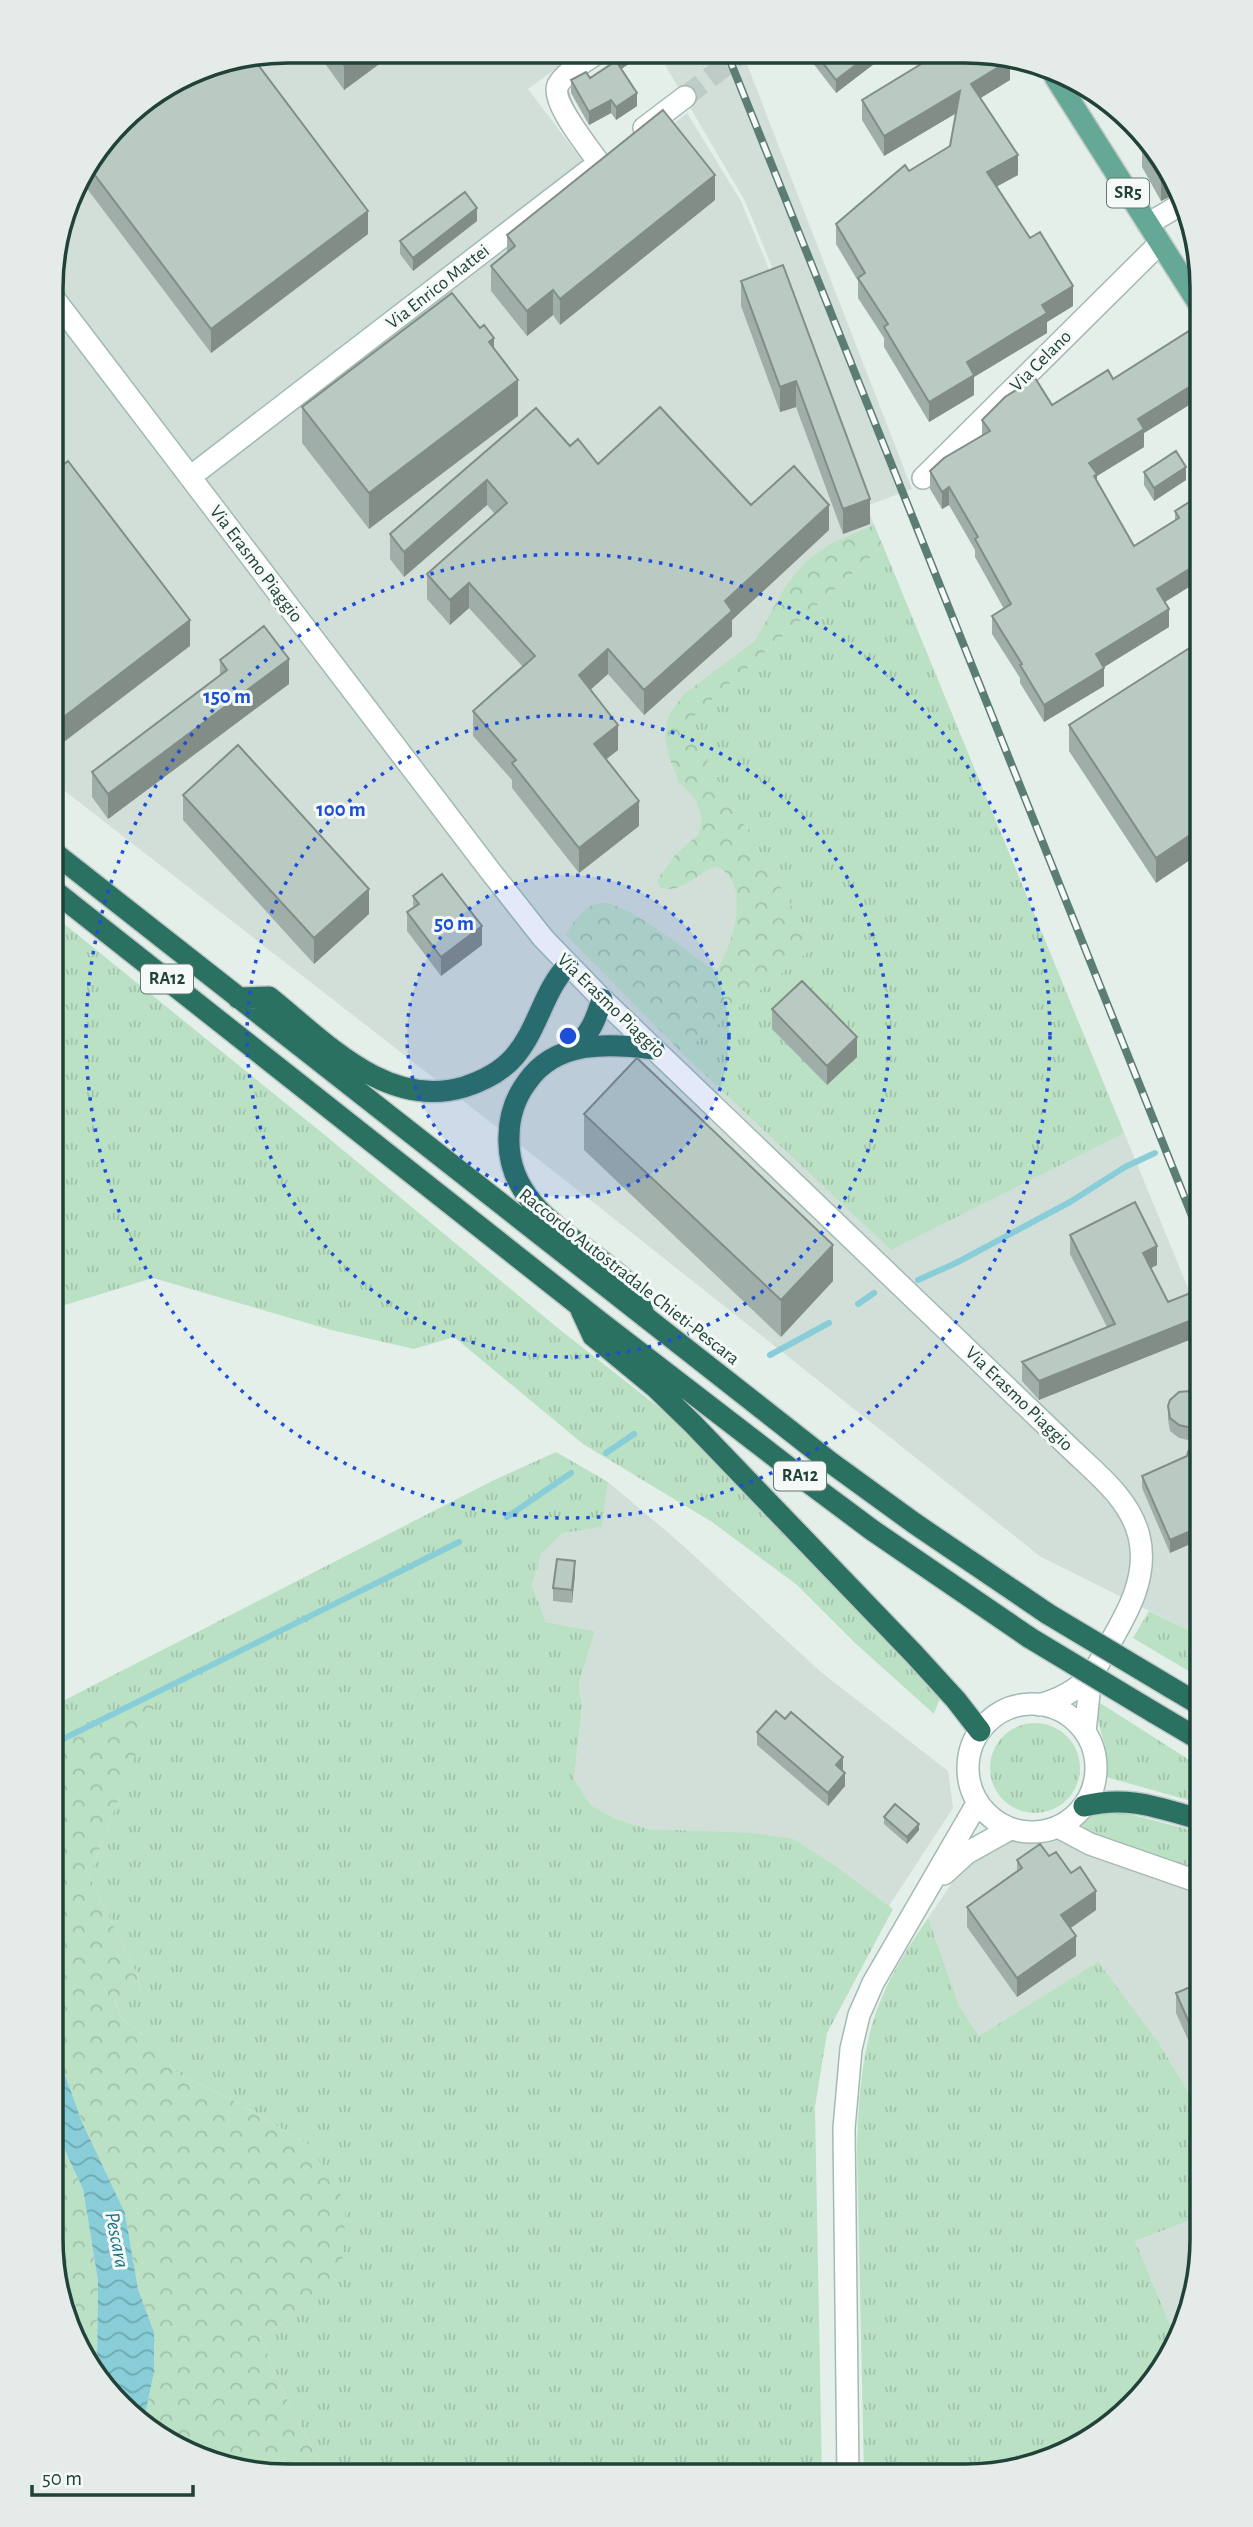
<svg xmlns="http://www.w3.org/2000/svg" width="1253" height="2527" viewBox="0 0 1253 2527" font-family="'Alegreya Sans',sans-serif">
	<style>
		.built { fill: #d2dfd9 }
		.grass { fill: url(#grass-tufts); fill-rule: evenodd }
		.forest { fill: url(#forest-crowns) }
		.water { fill: url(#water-waves) }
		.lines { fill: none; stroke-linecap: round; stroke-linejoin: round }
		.stream { stroke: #88cdd8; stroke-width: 6 }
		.secondary-tunnel { stroke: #bdccc7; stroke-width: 21; stroke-dasharray: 21 10; stroke-linecap: butt }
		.street-casing { stroke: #a6b8b1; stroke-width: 24 }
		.secondary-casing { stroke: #a1bbb2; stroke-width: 24 }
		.primary-casing { stroke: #c1cac8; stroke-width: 24 }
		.highway-casing { stroke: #c1cac8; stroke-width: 24 }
		.street { stroke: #fff; stroke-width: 21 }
		.secondary { stroke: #fff; stroke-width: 21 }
		.primary { stroke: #65a895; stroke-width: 21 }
		.highway { stroke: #2a7161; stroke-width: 21 }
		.rail-casing { stroke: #5c7d74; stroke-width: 8 }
		.rail { stroke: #f5faf8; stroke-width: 5; stroke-dasharray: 16; stroke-linecap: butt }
		.highway-bridge-casing { stroke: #c1cac8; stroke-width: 24; stroke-linecap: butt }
		.highway-bridge { stroke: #2a7161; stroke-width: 21 }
		.wall { fill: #9faea8 }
		.shaded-wall { fill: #828d88 }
		.building { fill: #b9cac3; stroke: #828d88; stroke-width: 2 }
		.ring { fill: none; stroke: #1d4ed8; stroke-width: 3.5; stroke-dasharray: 3.5 7 }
		.labels { text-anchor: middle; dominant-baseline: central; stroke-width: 6; stroke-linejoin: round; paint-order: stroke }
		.shield { fill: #f5faf8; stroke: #617972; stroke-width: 2 }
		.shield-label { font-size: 18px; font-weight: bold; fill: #214239 }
		.street-label { font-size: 19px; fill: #214239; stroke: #f5faf8 }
		.water-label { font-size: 21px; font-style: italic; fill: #167384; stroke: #f5faf8 }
		.rim { fill: none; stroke: #214239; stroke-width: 3.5 }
		.centre { fill: #1d4ed8; stroke: #f5faf8; stroke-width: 3.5 }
		.ring-label { font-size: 21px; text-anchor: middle; font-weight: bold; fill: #1d4ed8; stroke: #f5faf8; stroke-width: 6; stroke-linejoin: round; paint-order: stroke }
	</style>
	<defs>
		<pattern id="grass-tufts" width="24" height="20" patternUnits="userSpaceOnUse" patternTransform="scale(1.75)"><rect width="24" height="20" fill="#bbe1c5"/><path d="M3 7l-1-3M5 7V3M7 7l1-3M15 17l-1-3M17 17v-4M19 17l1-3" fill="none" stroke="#a0c2aa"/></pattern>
		<pattern id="forest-crowns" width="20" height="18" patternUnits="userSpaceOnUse" patternTransform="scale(1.75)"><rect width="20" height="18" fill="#bbe1c5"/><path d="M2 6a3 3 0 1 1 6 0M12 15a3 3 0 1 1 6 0" fill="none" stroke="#a0c2aa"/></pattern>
		<pattern id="water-waves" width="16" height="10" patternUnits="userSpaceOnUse" patternTransform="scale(1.75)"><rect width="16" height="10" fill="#88cdd8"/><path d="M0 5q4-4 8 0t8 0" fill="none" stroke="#6fa8b0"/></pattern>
	</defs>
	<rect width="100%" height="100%" fill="#e4efea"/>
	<!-- built -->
	<path class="built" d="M288,51L577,53L528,89L599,183L687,113L741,201L1202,1322V1637L1041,1557L579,1191L52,781L53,258L75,183L131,110L198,69Z
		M658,53L743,54L912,489L869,505L745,201Z
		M608,1482L678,1541L821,1672L948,1771L953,1808L889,1906L840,1869L794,1839L648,1829L616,1819L591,1805L574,1779L582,1708L579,1684L595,1631L546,1622L532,1585L542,1553L563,1533L602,1527Z
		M1050,1835L1202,1892V2114L1158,2042L979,2036L959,2005L928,1918L958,1874L979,1857L1009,1837Z
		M1202,2216V2255L1184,2329L1177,2341L1135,2241Z"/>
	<!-- grass -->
	<path class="grass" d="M883,546L1124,1133L891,1250L682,1053L815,946L685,724ZM772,1029L857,1056L827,1085Z
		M52,914L326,1136L559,1329L666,1413L836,1583L940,1698L934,1714L854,1642L797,1585L712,1522L583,1444L454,1337L414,1349L331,1330L153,1278L52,1309Z
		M556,1452L608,1482L602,1527L563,1533L542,1553L532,1585L546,1622L595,1631L579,1684L582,1708L574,1779L591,1805L616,1819L648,1829L753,1833L794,1839L840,1869L893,1909L827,2033L815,2107L822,2476L326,2474L291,2408L260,2337L292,2318L309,2145L231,2099L180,2075L145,2036L121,2018L115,1999L143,1995L133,1965L89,1876L157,1697L51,1748V1707L492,1481Z
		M1149,1611L1202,1637V1679L1133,1638Z
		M1097,1701L1202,1768V1804L1106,1777L1105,1747L1097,1716Z
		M990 1768a45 45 0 1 1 90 0a45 45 0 1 1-90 0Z
		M1110,1809L1202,1833V1879L1086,1832L1082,1825L1086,1815Z
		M928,1918L959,2005L979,2036L1098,1962L1158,2042L1202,2114V2216L1135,2241L1177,2341L1153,2384L1097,2436L1041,2464L965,2476H864L857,2150C858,2101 862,2042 882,1997C894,1969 911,1943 928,1918Z"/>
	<!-- forest -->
	<path class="forest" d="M874,525L883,546L685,724L815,946L682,1053L566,935C574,921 583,906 600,903C627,900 691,956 716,971C733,945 753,882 716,866C698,873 679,896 660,887L657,880L675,855L699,834L702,819L696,800L679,782L669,757L665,738L668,716L684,694L755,641L785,587L805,562L830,544Z
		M158,1696L89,1876L133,1965L143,1995L115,2000L121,2018L145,2036L180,2075L231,2099L309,2145L346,2203L342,2268L292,2318L260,2337L291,2408L326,2474H257L197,2458L143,2425L154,2372V2332L138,2289L125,2213L82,2122L61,2064L51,2050V1748Z
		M51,2121L83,2189L98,2281L97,2365L63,2315L51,2239Z"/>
	<!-- water -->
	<path class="water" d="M51,2050L61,2064L82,2122L125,2213L138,2289L154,2332V2372L143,2425L132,2418L97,2365L98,2281L83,2189L51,2121Z"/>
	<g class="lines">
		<!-- stream -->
		<path class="stream" d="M918,1280L956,1263L1070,1202L1125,1167L1155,1153
			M858,1304L874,1293
			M770,1355L829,1323
			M606,1453L634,1434
			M507,1517L571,1473
			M51,1745L459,1542"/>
		<!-- secondary-tunnel -->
		<path class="secondary-tunnel" d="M685,97L740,54"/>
		<!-- street casing -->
		<g class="street-casing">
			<path id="street" d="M597,53C585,62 565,72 558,85C550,101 589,148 599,163
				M1148,224L1183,203
				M923,478L1160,243
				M1058,1827L1090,1844L1202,1883"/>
		</g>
		<!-- secondary casing -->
		<g class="secondary-casing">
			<path id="secondary" d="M644,128L685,97
				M53,297L491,872L543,938L602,999L1070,1448C1096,1473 1130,1499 1139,1536C1149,1577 1127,1614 1107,1648C1102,1657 1097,1668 1090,1676C1077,1690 1058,1700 1039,1705
				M190,477L588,171
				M968 1768a64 64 0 1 1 128 0a64 64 0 1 1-128 0Z
				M1085,1732L1091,1675
				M944,1874L967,1853L1010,1829
				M848,2476L844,2128L851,2049L859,2015L873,1983L978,1802"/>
		</g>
		<!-- primary casing -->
		<g class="primary-casing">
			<path id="primary" d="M1055,77L1202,309"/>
		</g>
		<!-- highway casing -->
		<g class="highway-casing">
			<path id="highway" d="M52,851L830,1462L914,1523L1048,1614
				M52,889L600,1322L809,1483L872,1530L1030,1638
				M238,998L269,997C324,1041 386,1110 464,1087C483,1081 501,1072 514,1057C538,1030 543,991 568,965
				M573,1049C590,1034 596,1020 602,999
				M581,1310L593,1336L656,1388L693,1424L914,1654L956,1700L980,1731
				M645,1317C641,1307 637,1291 629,1284C584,1240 506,1211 509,1137C509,1117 515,1098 527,1082C556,1040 609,1043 654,1049
				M1170,1687L1202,1706
				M1153,1712L1202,1741
				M1084,1806C1128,1795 1159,1808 1202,1820"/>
		</g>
		<!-- street -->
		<use href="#street" class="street"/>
		<!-- secondary -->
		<use href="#secondary" class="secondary"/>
		<!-- primary -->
		<use href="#primary" class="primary"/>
		<!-- highway -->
		<use href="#highway" class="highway"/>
		<!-- rail casing -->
		<g class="rail-casing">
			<path id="rail" d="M727,53L1202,1241"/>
		</g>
		<!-- rail -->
		<use href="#rail" class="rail"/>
		<!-- highway-bridge casing -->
		<g class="highway-bridge-casing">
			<path id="highway-bridge" d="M1048,1614L1170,1687
				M1030,1638L1153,1712"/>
		</g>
		<!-- highway-bridge -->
		<use href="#highway-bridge" class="highway-bridge"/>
	</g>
	<!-- wall -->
	<path class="wall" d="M316,51H397L344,90Z
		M609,53H640V56L621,69L637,106L616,120L611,113L589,125L571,93V80L590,78L614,63L609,56Z
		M806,54H887L836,93Z
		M1010,80L980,98L1018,175L996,186L1073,306L1047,322V333L974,377V395L929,422L884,347V338L858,298V281L836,244V224L909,171L950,146L956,113L884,156L862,120V100Z
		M131,110L368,234L211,353L79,178Z
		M1142,145L1177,193L1161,201L1142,167Z
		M715,200L560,325L553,315L527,336L491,291V266L507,253V235Z
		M1182,200L1190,212L1195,243L1182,219Z
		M477,221L413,271L400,254V241Z
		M783,265L870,524L843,534L796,407L780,412L741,306V281Z
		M480,328L494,348L518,416L369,529L302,443V407Z
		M1202,353V397L1144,433V447L1097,476V481L1134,546L1175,520V511L1202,494L1165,602L1169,627L1104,667V686L1044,722L1020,683V678L992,634V616L1004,609L975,557V550L949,505L942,509L930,489V471L982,435V420L1052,405L1113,379Z
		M536,408L570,446L598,464L751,505L829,530L732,620V636L644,715L608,674L590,690L618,750L606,759L639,826L579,873L512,788V780L473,736V711L523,667L469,608L450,625L427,599V574L495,514L487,505L404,577L390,559V534Z
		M1144,472L1186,480L1154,501L1144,485Z
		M1202,640L1156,883L1069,751V725Z
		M220,660L289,684L108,819L92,797V772L220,676Z
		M183,795L369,914L314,964L183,820Z
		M413,896L482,945L441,976L407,931V912L413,908Z
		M772,1009L857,1057L827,1085L772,1029Z
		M1202,1064V1102L1197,1092V1067Z
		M584,1114L833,1281L781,1337L584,1150Z
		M1070,1235L1157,1265L1151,1268L1168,1302L1039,1400L1022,1381V1362L1107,1327L1070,1254Z
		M1202,1401L1201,1437L1170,1553L1142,1488V1476L1187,1456L1192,1441L1179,1438L1170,1431L1168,1419V1406Z
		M575,1574L572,1603L553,1601V1588Z
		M757,1732L843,1770L845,1786L828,1806L757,1745Z
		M884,1817L919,1830L907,1844L884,1824Z
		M1049,1856L1096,1910L1070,1928L1076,1956L1017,1997L967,1927V1907L1017,1872V1860Z
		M1202,1982V2071L1176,2013V1993Z"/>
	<!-- shaded-wall -->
	<path class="shaded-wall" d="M362,51H397L344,90V65Z
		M635,53H640V56L620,70V64Z
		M870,54H887L836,93V80Z
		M1010,60V80L971,104V84Z
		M960,91V111L884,156V136Z
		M637,93V106L616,120V107Z
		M611,100V113L589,125V112Z
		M1018,155V175L987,192V172Z
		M715,175V200L560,325V299Z
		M1166,176L1177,193L1161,201V179Z
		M477,208V221L413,271V258Z
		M368,211V234L211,353V329Z
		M1073,286V306L1047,322V333L974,377V395L929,422V402L967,362L1042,305Z
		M553,290V315L527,336V311Z
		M494,338V375L489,342Z
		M1202,379V397L1144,433V447L1097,476V492L1089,463L1138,419Z
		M518,380V416L369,529V493Z
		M796,381V407L780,412V387Z
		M58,384V410L53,414V389Z
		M1186,467V480L1154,501V488Z
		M487,480V505L404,577V552Z
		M949,487V505L942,509V492Z
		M870,499V524L843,534V509Z
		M829,505V530L732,620V636L644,715V690L725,601Z
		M1202,561V579L1157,607V589Z
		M469,583V608L450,625V600Z
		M1169,609V627L1096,672V654Z
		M190,620V646L52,751V726Z
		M608,649V674L579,700V675Z
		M289,659V684L108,819V794Z
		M1104,668V686L1044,722V705Z
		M618,725V750L594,769V744Z
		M639,801V826L579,873V848Z
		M1202,827V852L1156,883V858Z
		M369,889V914L314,964V938Z
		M482,926V945L441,976V957Z
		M857,1037V1057L827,1085V1066Z
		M833,1245V1281L781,1337V1300Z
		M1157,1246V1265L1143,1272V1253Z
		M1202,1316V1335L1039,1400V1381Z
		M1202,1526V1539L1170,1553V1540Z
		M575,1561V1574L572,1603V1590Z
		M843,1757V1770L836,1778V1765Z
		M845,1773V1786L828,1806V1793Z
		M919,1824V1830L907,1844V1837Z
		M1096,1891V1910L1061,1935V1915Z
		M1076,1936V1956L1017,1997V1978Z"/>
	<!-- building -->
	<path class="building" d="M334,51H362L344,65Z
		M612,53H635L620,64Z
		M816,54H870L836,80Z
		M936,55H1007L1010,60L971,84L1018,155L987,172L1030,238L1040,232L1073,286L1042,305L1047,313L967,362L974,375L929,402L884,327L888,324L858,278L865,273L836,224L905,165L909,171L950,146L960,91L884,136L862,100Z
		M253,58L368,211L211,329L88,166L131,110L198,69Z
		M616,61L637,93L616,107L611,100L589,112L571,80L586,72L590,78Z
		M663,110L715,175L560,299L553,290L527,311L491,266L515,246L507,235Z
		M1144,144L1166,176L1161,179L1142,145Z
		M465,192L477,208L413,258L400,241Z
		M783,265L870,499L843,509L796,381L780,387L741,281Z
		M452,293L480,328L484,325L494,338L489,342L518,380L369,493L302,407Z
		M1189,331L1202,353V379L1138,419L1144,429L1089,463L1097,474L1094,476L1134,546L1179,518L1175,511L1202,494V561L1157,589L1169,609L1096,654L1104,668L1044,705L1020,665L1022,664L992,616L1011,604L975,539L978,537L949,487L942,492L930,471L944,458L990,431L982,420L1005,397L1035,378L1052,405L1108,370L1113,379Z
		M53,377L58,384L53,389Z
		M660,407L751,505L794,466L829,505L725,601L732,611L644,690L608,649L579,675L618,725L594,744L639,801L579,848L512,763L516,760L473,711L535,656L469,583L450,600L427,574L507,503L487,480L404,552L390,534L536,408L570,446L578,439L598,464Z
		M1176,451L1186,467L1154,488L1144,472Z
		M68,461L190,620L52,726L53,473Z
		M264,626L289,659L108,794L92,772L227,670L220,660Z
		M1202,640V827L1156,858L1069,725Z
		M238,745L369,889L314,938L183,795Z
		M442,874L482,926L441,957L407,912L419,904L413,896Z
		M802,981L857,1037L827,1066L772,1009Z
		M637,1058L833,1245L781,1300L584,1114Z
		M1202,1064V1077L1197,1067Z
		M1135,1202L1157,1246L1143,1253L1168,1302L1198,1290L1202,1300V1316L1039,1381L1022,1362L1115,1324L1070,1235Z
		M1190,1391L1200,1397L1202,1401L1201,1430L1179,1425L1170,1418L1168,1406L1170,1400L1179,1392Z
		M1202,1436V1526L1170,1540L1142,1476L1187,1456L1192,1440Z
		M557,1559L575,1561L572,1590L553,1588Z
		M776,1711L785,1719L791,1712L843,1757L836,1765L845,1773L828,1793L757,1732Z
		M895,1804L919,1824L907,1837L884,1817Z
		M1040,1844L1049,1856L1056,1852L1071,1873L1080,1867L1096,1891L1061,1915L1076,1936L1017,1978L967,1907L1022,1868L1017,1860Z
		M1202,1982V2052L1176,1993Z"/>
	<!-- distance rings -->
	<circle cx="568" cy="1036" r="161" fill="#1d4ed8" fill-opacity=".12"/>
	<g class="ring">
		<circle cx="568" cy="1036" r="161"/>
		<circle cx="568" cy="1036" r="321"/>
		<circle cx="568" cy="1036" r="482"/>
	</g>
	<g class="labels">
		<!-- shield labels -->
		<g class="shield">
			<rect x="1107" y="178.5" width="42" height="29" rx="5"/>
			<rect x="141" y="964.5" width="52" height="29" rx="5"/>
			<rect x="774" y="1461.5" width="52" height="29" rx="5"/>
		</g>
		<g class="shield-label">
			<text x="1128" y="193">SR5</text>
			<text x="167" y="979">RA12</text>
			<text x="800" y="1476">RA12</text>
		</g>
		<!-- street labels -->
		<g class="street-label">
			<text transform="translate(438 287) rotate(-38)">Via Enrico Mattei</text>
			<text transform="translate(1041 361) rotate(-45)">Via Celano</text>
			<text transform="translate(256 564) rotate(53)">Via Erasmo Piaggio</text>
			<text transform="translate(611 1006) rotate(44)">Via Erasmo Piaggio</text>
			<text transform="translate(629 1277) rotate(38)">Raccordo Autostradale Chieti-Pescara</text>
			<text transform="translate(1019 1399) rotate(44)">Via Erasmo Piaggio</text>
		</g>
		<!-- water labels -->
		<g class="water-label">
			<text transform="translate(117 2240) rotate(79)">Pescara</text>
		</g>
	</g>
	<!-- crop -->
	<path d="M0 0H1253V2527H0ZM288 63H965A225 225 0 0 1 1190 288V2239A225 225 0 0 1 965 2464H288A225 225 0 0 1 63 2239V288A225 225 0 0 1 288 63Z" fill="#e4ebe9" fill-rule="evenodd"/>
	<path class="rim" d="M288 63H965A225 225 0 0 1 1190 288V2239A225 225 0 0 1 965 2464H288A225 225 0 0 1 63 2239V288A225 225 0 0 1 288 63Z"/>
	<circle cx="568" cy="1036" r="10" class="centre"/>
	<g class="ring-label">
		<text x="227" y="703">150 m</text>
		<text x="341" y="816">100 m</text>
		<text x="454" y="930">50 m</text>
	</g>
	<!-- scale -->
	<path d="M32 2485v10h161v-10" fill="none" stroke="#214239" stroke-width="3.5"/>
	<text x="42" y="2485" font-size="21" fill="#214239" stroke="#f5faf8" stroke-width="5" paint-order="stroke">50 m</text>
</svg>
